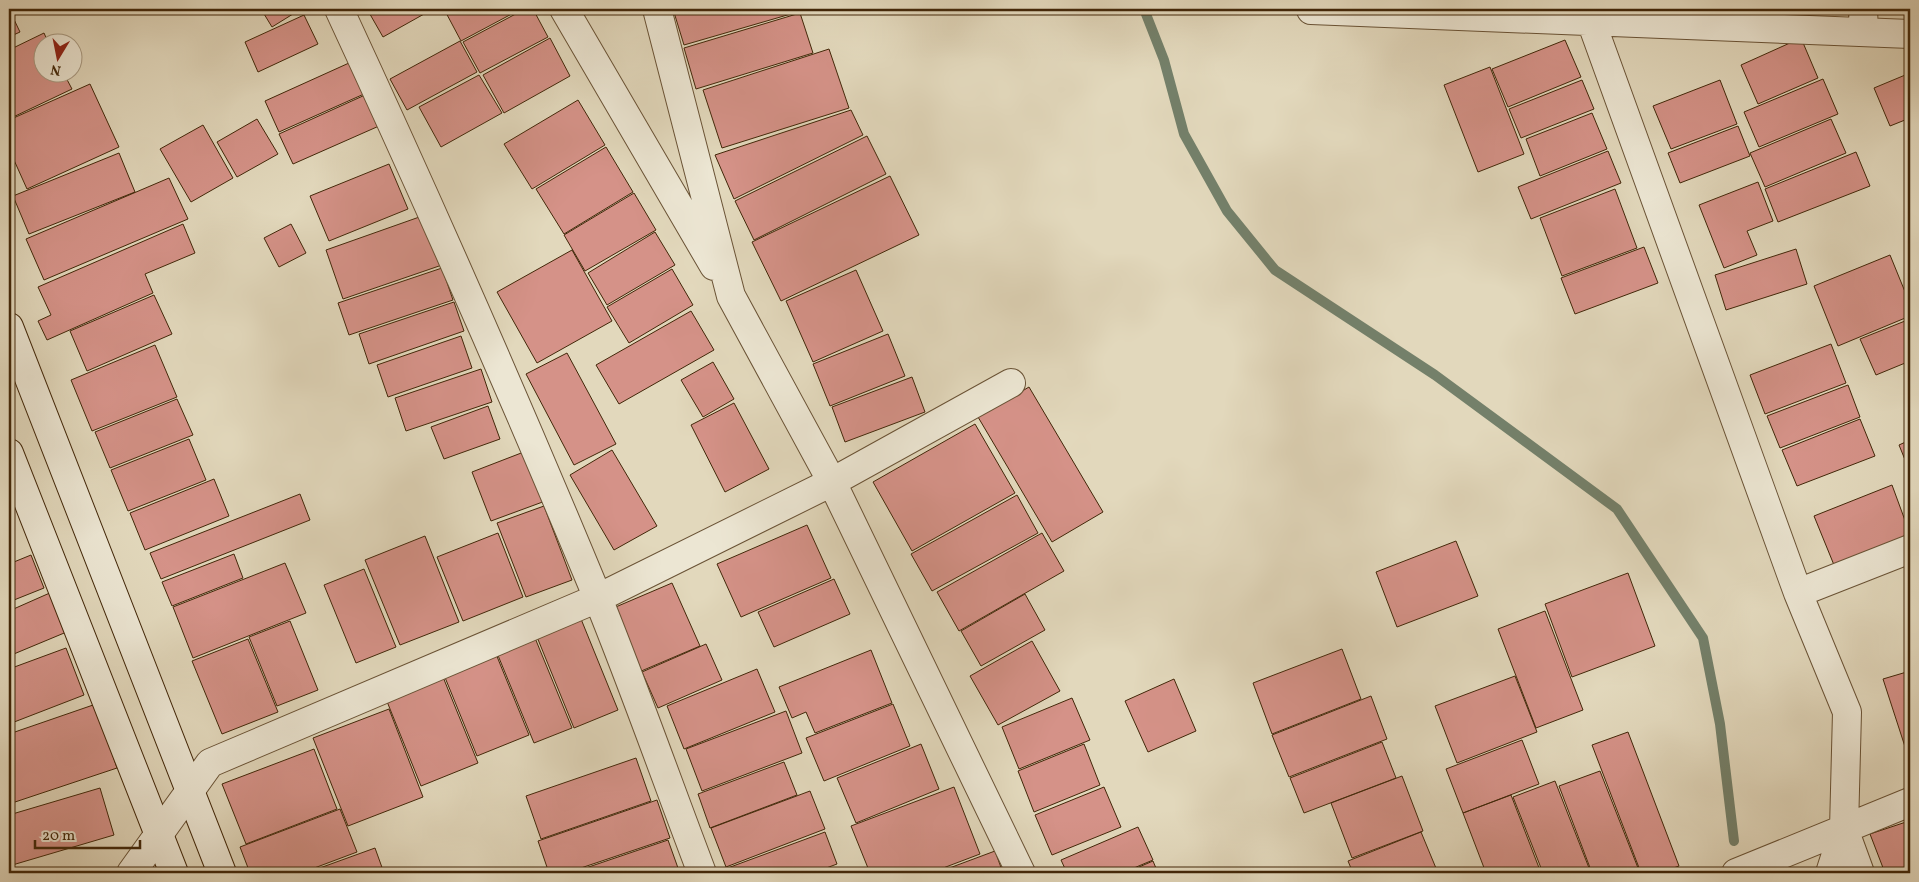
<svg xmlns="http://www.w3.org/2000/svg" width="1919" height="882" viewBox="0 0 1919 882" font-family="Vollkorn,serif">
	<style>
		.lines { fill: none; stroke-linecap: round; stroke-linejoin: round }
		.stream { stroke: #74806a; stroke-width: 10 }
		.building { fill: #d59288; stroke: #422709 }
		.street-casing { stroke: #6a5336; stroke-width: 30 }
		.secondary-casing { stroke: #422709; stroke-width: 30 }
		.street { stroke: #ece6d3; stroke-width: 28 }
		.secondary { stroke: #ece6d3; stroke-width: 28 }
	</style>
	<rect width="100%" height="100%" fill="#e2d8bc"/>
	<filter id="stains"><feTurbulence type="fractalNoise" baseFrequency=".004" numOctaves="4"/><feColorMatrix values="0 0 0 0 .2 0 0 0 0 .09 0 0 0 0 .02 0 0 0 .5 -.17"/></filter>
	<radialGradient id="worn" r=".72"><stop offset=".6" stop-color="#630" stop-opacity="0"/><stop offset="1" stop-color="#630" stop-opacity=".3"/></radialGradient>
	<g class="lines">
		<!-- stream -->
		<path class="stream" d="M1144,9L1164,60L1184,134L1227,211L1275,270L1435,375L1617,509L1703,638L1720,724L1734,841"/>
	</g>
	<!-- building -->
	<path class="building" d="M9,9L20,32L9,37Z
		M261,9H301L272,27Z
		M367,9H433L383,37Z
		M444,9H521L461,41Z
		M525,9H533L548,37L480,73L463,42Z
		M673,9H808L684,45Z
		M800,13L813,53L696,89L684,48Z
		M304,15L318,44L258,72L245,42Z
		M44,33L48,42H42V72H63L72,89L9,119V50Z
		M550,38L570,76L504,113L483,75Z
		M1801,38L1818,78L1758,104L1741,65Z
		M1565,40L1581,77L1508,107L1492,69Z
		M460,41L477,72L407,110L390,79Z
		M829,49L849,108L722,148L703,90Z
		M349,63L364,94L279,132L265,101Z
		M1490,67L1524,154L1478,172L1444,85Z
		M1910,73V118L1890,126L1874,88Z
		M479,75L502,113L441,147L419,107Z
		M1823,79L1838,114L1759,147L1744,112Z
		M1582,80L1594,109L1521,138L1509,109Z
		M1720,80L1737,124L1671,149L1653,106Z
		M90,84L119,147L27,189L9,149V120Z
		M365,95L379,126L293,164L279,134Z
		M578,100L605,145L532,189L504,144Z
		M851,110L863,135L734,199L715,155Z
		M1592,113L1607,149L1540,176L1526,139Z
		M257,119L278,154L237,177L217,142Z
		M1831,119L1846,153L1765,187L1750,153Z
		M203,125L233,178L191,202L160,149Z
		M1738,126L1750,156L1680,183L1668,153Z
		M867,136L886,174L754,240L735,201Z
		M606,147L633,192L564,234L536,189Z
		M1608,151L1621,183L1531,219L1518,187Z
		M1856,152L1870,186L1778,222L1765,189Z
		M119,153L135,192L29,234L13,196Z
		M389,164L408,209L329,241L310,196Z
		M890,176L919,235L781,301L752,242Z
		M169,178L188,219L44,280L26,239Z
		M1758,182L1773,221L1747,231L1757,255L1724,268L1699,205Z
		M1615,189L1637,248L1562,276L1540,218Z
		M634,193L656,230L585,271L564,235Z
		M425,215L442,265L343,299L326,250Z
		M183,224L195,253L145,274L153,293L47,340L38,321L51,315L38,287Z
		M291,224L306,253L279,267L264,238Z
		M655,232L675,265L607,305L588,273Z
		M1644,247L1658,283L1575,314L1561,278Z
		M1796,249L1807,284L1726,310L1715,275Z
		M572,250L612,321L537,363L497,292Z
		M1890,255L1910,304V316L1838,346L1814,286Z
		M442,268L453,300L349,335L338,303Z
		M672,269L693,305L629,343L607,307Z
		M856,270L883,331L813,362L786,301Z
		M154,295L172,334L87,371L70,331Z
		M454,302L464,331L369,364L359,334Z
		M691,311L714,350L619,404L596,365Z
		M1910,319V361L1876,375L1860,339Z
		M888,334L905,376L830,406L813,364Z
		M461,336L472,368L388,397L377,365Z
		M1831,344L1846,383L1765,414L1750,375Z
		M155,345L177,397L92,431L71,380Z
		M567,353L616,444L574,465L526,374Z
		M713,362L734,399L703,417L681,380Z
		M481,369L492,402L406,431L395,398Z
		M912,377L925,412L845,442L832,407Z
		M1848,385L1860,417L1780,448L1767,416Z
		M1029,387L1103,512L1052,542L978,417Z
		M177,399L193,435L110,468L95,432Z
		M734,403L769,469L725,492L691,425Z
		M488,406L500,439L444,459L431,427Z
		M1860,419L1875,456L1797,486L1782,450Z
		M975,424L1015,493L912,551L873,482Z
		M189,439L206,480L128,511L111,470Z
		M1910,440V472L1899,445Z
		M529,450L548,500L491,521L472,472Z
		M612,450L657,526L614,550L570,475Z
		M214,479L229,516L145,550L130,513Z
		M1892,485L1910,534L1834,565L1814,516Z
		M300,494L310,520L161,579L150,553Z
		M1017,495L1038,533L932,591L911,554Z
		M544,506L572,580L526,597L497,523Z
		M807,525L831,578L741,617L717,564Z
		M498,533L523,597L463,621L437,557Z
		M1042,533L1064,571L959,631L937,592Z
		M425,536L459,622L400,645L365,560Z
		M1456,541L1478,596L1397,627L1376,572Z
		M234,554L243,578L172,606L162,582Z
		M31,555L44,588L9,602V564Z
		M285,563L306,613L193,658L173,607Z
		M364,569L396,647L356,663L324,585Z
		M1628,573L1655,646L1572,677L1545,604Z
		M834,579L850,614L774,647L758,612Z
		M672,583L700,646L639,672L611,609Z
		M52,592L69,631L9,656V611Z
		M1025,594L1045,630L981,666L961,631Z
		M1545,611L1583,710L1536,728L1498,629Z
		M581,619L618,710L574,728L537,637Z
		M290,621L318,690L277,706L249,637Z
		M535,638L572,728L534,743L497,653Z
		M248,639L278,712L222,734L192,661Z
		M1032,641L1060,691L998,725L970,676Z
		M706,644L722,680L658,708L642,672Z
		M66,648L84,695L9,724V669Z
		M1342,649L1361,699L1272,734L1253,683Z
		M871,650L892,703L815,733L806,712L792,718L779,687Z
		M496,654L529,735L477,756L444,675Z
		M757,669L775,712L684,749L667,706Z
		M1910,671V758L1909,759L1883,679Z
		M1515,676L1537,732L1457,763L1435,706Z
		M443,677L478,763L421,786L386,699Z
		M1174,679L1196,731L1148,752L1125,701Z
		M1371,696L1387,739L1289,777L1272,735Z
		M1072,698L1090,740L1019,769L1002,727Z
		M96,704L117,768L9,804V734Z
		M893,704L910,746L824,781L806,738Z
		M389,709L423,797L348,826L313,738Z
		M786,711L802,753L702,791L686,749Z
		M1628,732L1679,866L1660,873H1641L1592,745Z
		M1522,740L1539,784L1463,813L1446,769Z
		M1382,742L1396,778L1304,813L1290,778Z
		M921,744L939,789L856,823L837,778Z
		M1084,744L1100,785L1034,812L1018,771Z
		M314,749L337,809L246,844L222,784Z
		M636,758L651,801L541,839L526,796Z
		M784,762L797,795L710,828L698,794Z
		M1600,771L1640,873H1592L1559,786Z
		M1402,776L1423,831L1352,858L1331,803Z
		M1555,781L1591,873H1543L1513,797Z
		M954,787L980,854L930,873H870L851,826Z
		M1104,787L1121,827L1052,855L1035,815Z
		M100,788L114,835L9,866V815Z
		M810,791L825,829L726,867L711,828Z
		M1511,795L1541,873H1486L1463,813Z
		M657,800L670,838L566,873H549L538,841Z
		M340,809L357,852L301,873H250L240,847Z
		M1909,821L1910,826V873H1885L1870,834Z
		M1138,827L1153,860L1122,873H1067L1061,860Z
		M825,832L837,864L813,873H727L725,869Z
		M1421,832L1438,873H1353L1348,861Z
		M668,840L678,868L664,873H571Z
		M375,848L384,873H306Z
		M995,851L1003,873H936Z
		M1153,861L1158,873H1125Z"/>
	<g class="lines">
		<!-- street casing -->
		<g class="street-casing">
			<path id="street" d="M339,9C429,203 515,398 597,596C634,687 667,781 702,873
				M564,9L714,266
				M657,9L731,296L832,482L1021,873
				M1863,9L1864,32
				M1311,10L1910,34
				M1591,21L1798,593L1847,712L1844,829L1830,873
				M1798,593L1910,549
				M1844,829L1860,873
				M131,873L210,763L598,598L832,482L1011,383
				M1736,873L1910,802"/>
		</g>
		<!-- secondary casing -->
		<g class="secondary-casing">
			<path id="secondary" d="M9,327L222,873
				M9,453L174,873"/>
		</g>
		<!-- street -->
		<use href="#street" class="street"/>
		<!-- secondary -->
		<use href="#secondary" class="secondary"/>
	</g>
	<!-- margin -->
	<rect width="1919" height="882" fill="none" stroke="#e2d8bc" stroke-width="30"/>
	<rect x="10" y="10" width="1899" height="862" fill="none" stroke="#422709" stroke-width="2.5"/>
	<rect x="15" y="15" width="1889" height="852" fill="none" stroke="#422709"/>
	<!-- north arrow -->
	<g transform="translate(58 58) rotate(190)"><circle r="24" fill="#ece6d3" stroke="#a89a82"/>
	<path d="M0-4L9 19L0 12L-9 19Z" fill="#8f2418"/>
	<text y="-8" font-size="14" font-weight="bold" text-anchor="middle" fill="#422709">N</text>
	</g>
	<!-- scale -->
	<path d="M35 840v8h105v-8" fill="none" stroke="#422709" stroke-width="2.5"/>
	<text x="42" y="840" font-size="15" fill="#422709" stroke="#ece6d3" stroke-width="4" paint-order="stroke">20 m</text>
	<rect width="100%" height="100%" filter="url(#stains)"/>
	<rect width="100%" height="100%" fill="url(#worn)"/>
</svg>
